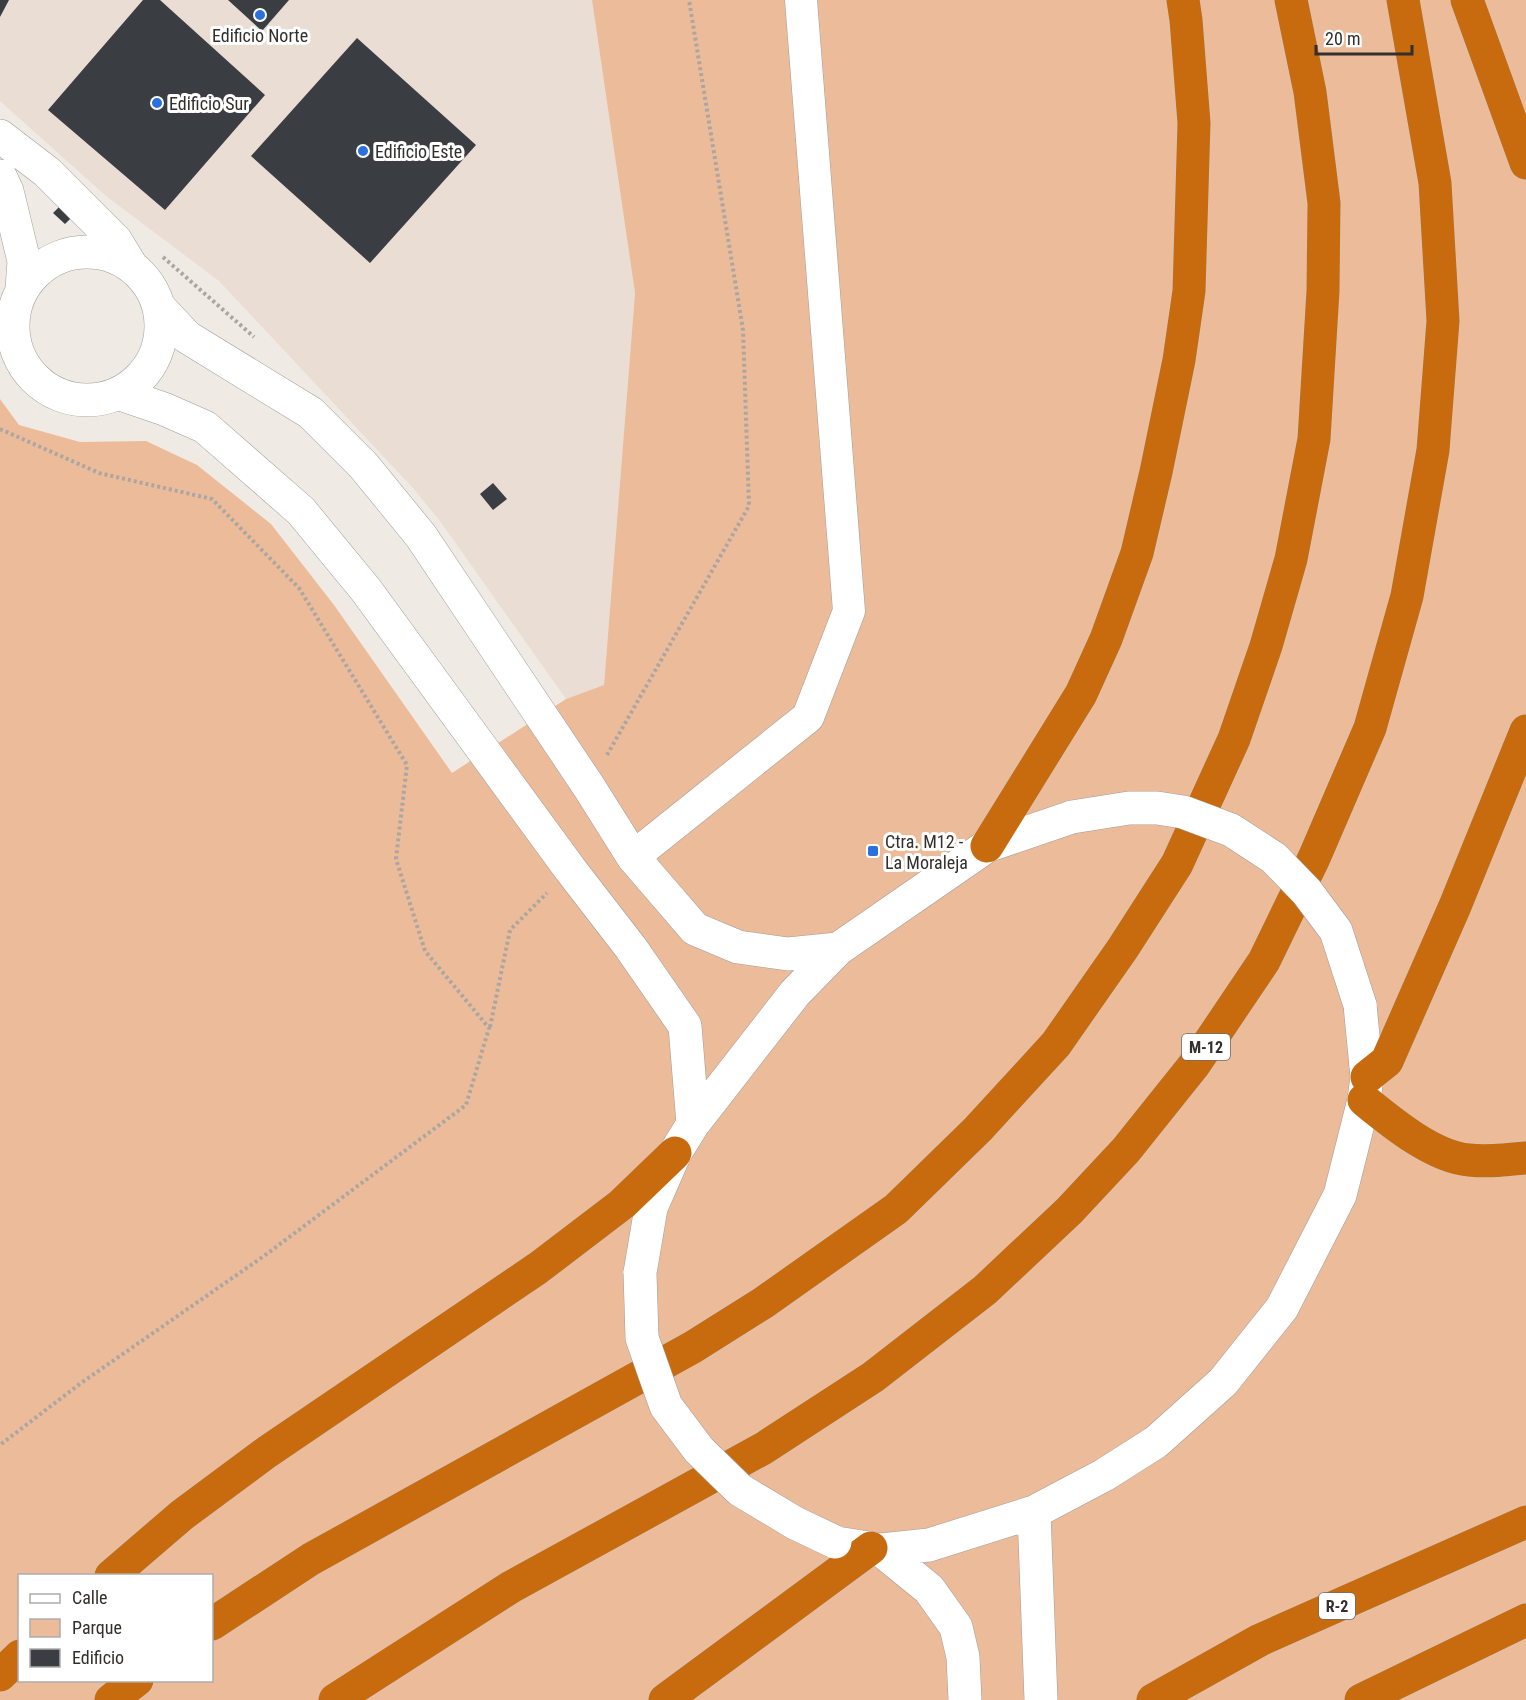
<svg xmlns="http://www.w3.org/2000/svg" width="1526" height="1700" viewBox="0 0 1526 1700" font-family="'Roboto Condensed',sans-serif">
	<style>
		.built { fill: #eaddd4 }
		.green { fill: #ecbc9a; fill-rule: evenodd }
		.building { fill: #3a3d42 }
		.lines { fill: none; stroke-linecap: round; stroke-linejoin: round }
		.street-casing { stroke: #a29c98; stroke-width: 33 }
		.secondary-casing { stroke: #a29c98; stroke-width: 34 }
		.highway-casing { stroke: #cac9c8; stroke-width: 34 }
		.path { stroke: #aba6a2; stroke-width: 4; stroke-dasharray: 3 3; stroke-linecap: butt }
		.street { stroke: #fff; stroke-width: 32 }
		.secondary { stroke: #fff; stroke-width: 33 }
		.highway { stroke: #c76b0e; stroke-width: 33 }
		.secondary-bridge-casing { stroke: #a29c98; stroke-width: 34; stroke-linecap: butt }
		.secondary-bridge { stroke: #fff; stroke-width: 33 }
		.poi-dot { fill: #2b70dd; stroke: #fff; stroke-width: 2 }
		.labels { text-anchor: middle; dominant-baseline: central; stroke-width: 6; stroke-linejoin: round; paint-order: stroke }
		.shield { fill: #fff; stroke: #706d6c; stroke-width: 1.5 }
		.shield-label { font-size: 16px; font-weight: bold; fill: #322f2d }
		.poi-label { font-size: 18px; fill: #322f2d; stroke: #fff; text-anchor: start }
	</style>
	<rect width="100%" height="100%" fill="#f0eae5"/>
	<!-- built -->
	<path class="built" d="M0,0H592L635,293L604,685L566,699L440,521L412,487L219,281L106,196L0,101Z"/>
	<!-- green -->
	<path class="green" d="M592,0H1526V1700H0V399L19,425L80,442L146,441L197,465L271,524L334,605L452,773L566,699L604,685L635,293ZM20,1576H212V1680H20Z"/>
	<!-- building -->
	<path class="building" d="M0,0H9L0,17Z
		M143,0H160L265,95L165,210L48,110Z
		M228,0H289L262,31Z
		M357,38L476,145L370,263L251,156Z
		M62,204L74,215L65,224L53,213Z
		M493,483L507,499L493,510L480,494Z"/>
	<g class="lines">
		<!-- street casing -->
		<g class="street-casing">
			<path id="street" d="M633,857L808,717L849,611L801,0"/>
		</g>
		<!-- secondary casing -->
		<g class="secondary-casing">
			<path id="secondary" d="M0,136L47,172L116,241L130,264
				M0,176L7,191L24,261L22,289
				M13 326a74 74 0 1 1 148 0a74 74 0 1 1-148 0Z
				M160,308L187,337L311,413L363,465L421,536L589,787L633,857L695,929L738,947L788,954L838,949
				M120,394L164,409L205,427L301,511L366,590L570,869L631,948L685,1026L693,1124
				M640,1273L651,1208L675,1153L693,1124L795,993L838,949L987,846L1072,817
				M1034,1512L1041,1700
				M843,1544L881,1550L929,1545L1034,1512L1104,1475L1156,1442L1223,1382L1282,1308L1340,1195L1364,1100L1367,1077L1360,1005
				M881,1550L929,1589L956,1627L963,1657L965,1700"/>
		</g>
		<!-- highway casing -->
		<g class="highway-casing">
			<path id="highway" d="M1467,0L1526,163
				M987,846L1081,694L1106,639L1137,553L1156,472L1179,360L1189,291L1194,123L1186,20L1183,0
				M1367,1077L1387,1061L1455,906L1526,731
				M1364,1100C1391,1122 1433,1157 1469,1160C1488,1162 1507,1160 1526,1158
				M111,1576L182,1515L267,1452L538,1268L622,1204L675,1153
				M212,1624L311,1559L693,1347L763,1303L896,1209L978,1129L1056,1044L1123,948L1177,864L1234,739L1266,646L1291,559L1314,439L1323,291L1324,203L1310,92L1291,0
				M0,1675L20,1656
				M111,1700L137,1680
				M335,1700L511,1587L764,1448L873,1377L985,1290L1069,1211L1126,1150L1194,1065L1264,961L1314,858L1370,728L1407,596L1433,450L1443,321L1435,183L1403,0
				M665,1700L871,1548
				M1153,1700L1260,1640L1526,1522
				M1361,1700L1526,1620"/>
		</g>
		<!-- path -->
		<path class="path" d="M163,257L254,337
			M0,429L99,473L212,499L299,588L407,765L396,859L425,951L489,1028L466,1105L264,1256L81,1383L0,1445
			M607,755L749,506L743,330L689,0
			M490,1027L510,930L547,893"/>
		<!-- street -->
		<use href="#street" class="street"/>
		<!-- secondary -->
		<use href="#secondary" class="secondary"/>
		<!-- highway -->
		<use href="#highway" class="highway"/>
		<!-- secondary-bridge casing -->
		<g class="secondary-bridge-casing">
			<path id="secondary-bridge" d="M1072,817L1129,808H1157L1183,812L1231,830L1274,858L1307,892L1336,931L1360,1005
				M640,1273L642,1338L666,1406L699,1450L740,1490L795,1523L835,1542"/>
		</g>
		<!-- secondary-bridge -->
		<use href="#secondary-bridge" class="secondary-bridge"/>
	</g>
	<!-- markers -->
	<g class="poi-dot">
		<circle cx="260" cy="15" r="6"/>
		<circle cx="157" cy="103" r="6"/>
		<circle cx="363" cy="151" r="6"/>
		<rect x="867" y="845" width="12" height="12" rx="3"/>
	</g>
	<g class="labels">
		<!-- shield labels -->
		<g class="shield">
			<rect x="1182" y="1034" width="48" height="26" rx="4.5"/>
			<rect x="1319" y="1593" width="36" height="26" rx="4.5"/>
		</g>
		<g class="shield-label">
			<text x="1206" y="1047">M-12</text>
			<text x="1337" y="1606">R-2</text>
		</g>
		<!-- poi labels -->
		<g class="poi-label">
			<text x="260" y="35" text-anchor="middle">Edificio Norte</text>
			<text x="169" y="103">Edificio Sur</text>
			<text x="375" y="151">Edificio Este</text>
			<text x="885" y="841">Ctra. M12 -<tspan x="885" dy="21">La Moraleja</tspan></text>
		</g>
	</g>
	<!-- legend -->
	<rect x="18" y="1574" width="195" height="108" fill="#ffffff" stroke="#adacab" stroke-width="1.5"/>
	<rect x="30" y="1594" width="30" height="9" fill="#ffffff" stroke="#adacab" stroke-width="1.5"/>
	<text x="72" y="1604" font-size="18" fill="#322f2d">Calle</text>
	<rect x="30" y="1619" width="30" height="18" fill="#ecbc9a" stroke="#adacab" stroke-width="1.5"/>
	<text x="72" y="1634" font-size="18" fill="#322f2d">Parque</text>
	<rect x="30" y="1649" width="30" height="18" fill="#3a3d42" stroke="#adacab" stroke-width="1.5"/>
	<text x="72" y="1664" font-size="18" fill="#322f2d">Edificio</text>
	<!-- scale -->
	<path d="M1316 45v9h96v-9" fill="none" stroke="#322f2d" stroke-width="3"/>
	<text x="1325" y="45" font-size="18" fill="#322f2d" stroke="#ffffff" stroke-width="4.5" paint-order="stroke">20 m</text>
</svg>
